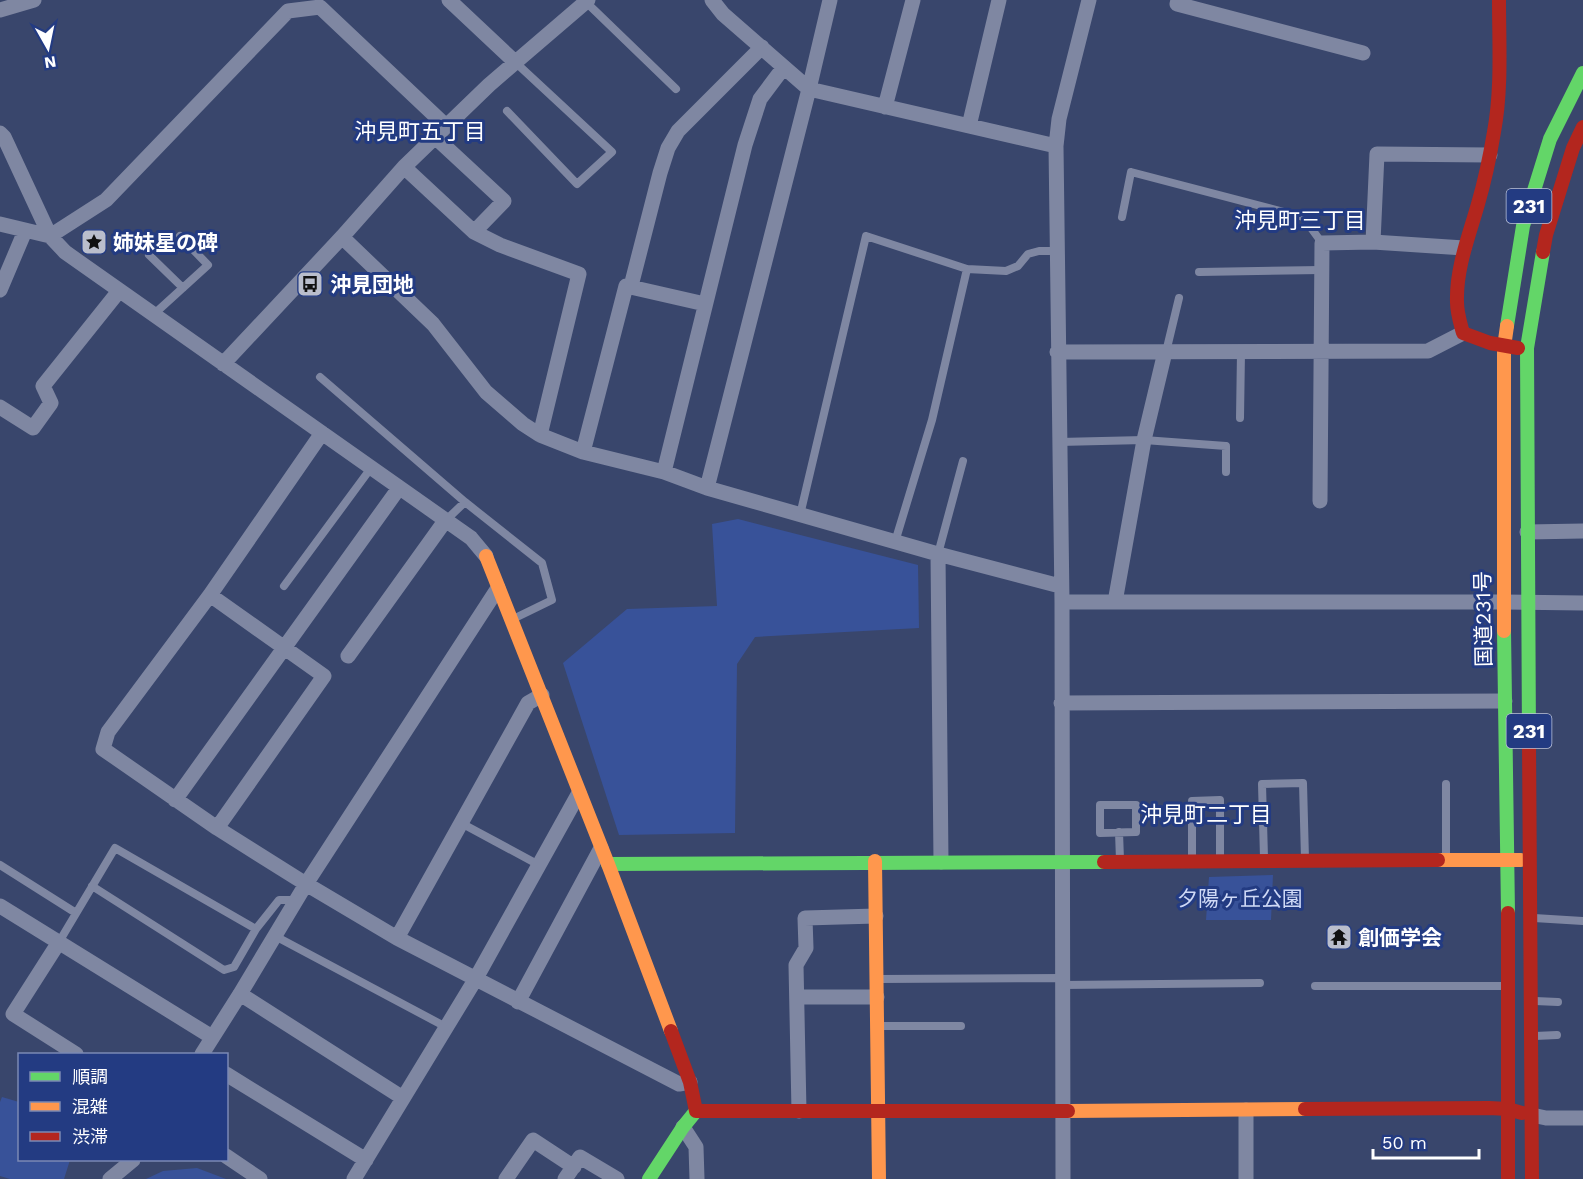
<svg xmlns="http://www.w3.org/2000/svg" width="1583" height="1179" viewBox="0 0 1583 1179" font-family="'Work Sans','Noto Sans JP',sans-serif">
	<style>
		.green { fill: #385299 }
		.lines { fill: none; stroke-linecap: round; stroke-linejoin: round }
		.lane { stroke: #7f87a2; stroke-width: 8 }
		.street { stroke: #7f87a2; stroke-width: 15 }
		.fast { stroke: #63d668; stroke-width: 14 }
		.slow { stroke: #ff974d; stroke-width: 14 }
		.jam { stroke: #b3261e; stroke-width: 14 }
		.labels { text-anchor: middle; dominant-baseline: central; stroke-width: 6; stroke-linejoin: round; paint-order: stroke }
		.shield { fill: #233b82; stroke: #bdc4da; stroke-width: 1.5 }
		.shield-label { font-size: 20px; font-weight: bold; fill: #fff }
		.poi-label { font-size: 21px; font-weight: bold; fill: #fff; stroke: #233b82; text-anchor: start }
		.street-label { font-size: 21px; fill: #fff; stroke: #233b82 }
		.park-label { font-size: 21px; fill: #cfd9f6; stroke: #233b82 }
		.neighbourhood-label { font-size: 22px; fill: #fff; stroke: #233b82 }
	</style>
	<rect width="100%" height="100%" fill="#39466c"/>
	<!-- green -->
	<path class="green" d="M738,519L918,565L919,628L755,637L737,664L735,833L619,835L563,663L627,609L717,606L712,524Z
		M1273,875L1271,920H1206L1209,877Z
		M2,1097L19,1102L20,1160H70L64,1179H10L0,1176V1102Z
		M197,1168L226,1179H146L163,1171Z"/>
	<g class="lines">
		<!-- lane -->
		<path class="lane" d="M586,2L676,89
			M507,111L577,184L612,152L515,62
			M1122,217L1131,172L1303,217L1322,243
			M149,255L183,288
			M1199,272L1321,270
			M153,315L208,265L180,236
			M1166,352L1179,298
			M320,377L465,502L542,563L552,600L513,619
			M1240,418L1241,352
			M1059,442L1144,440L1226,446V472
			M800,515L866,236L967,269L1006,271L1018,266L1028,254L1039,251H1057
			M445,521L465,502
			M895,542L932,420L967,269
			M938,554L963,461
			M284,586L371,468
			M1446,784V858
			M1100,805H1136V832L1100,833Z
			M461,823L539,865
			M1119,832L1120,860
			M1264,858L1262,784L1303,783L1305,859
			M1192,859V801L1220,800V861
			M0,865L76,913
			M92,886L224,970L234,967L256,929L279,900H296
			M1534,918L1583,921
			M275,936L446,1027
			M59,942L115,848L256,929
			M878,979L1062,978
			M1062,985L1260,983
			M1315,986H1503
			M1535,1001L1558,1002
			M878,1026H961
			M1535,1036L1557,1035"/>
		<!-- street -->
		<path class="street" d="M449,0L515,62
			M712,0L723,14L809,89L1056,146
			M1178,0L1177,4L1363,53
			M0,10L34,0
			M885,107L913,0
			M969,126L999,0
			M0,133L4,137L50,236L65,252L471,538L486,556
			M435,137L504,201L474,232
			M404,167L474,232L500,245L579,274L540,435
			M0,224L50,236L106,200L288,11L320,7L446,126
			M342,237L433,324L486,392L523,424L540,435L583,452L664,472L707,488L938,554L1060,586
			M1373,242L1377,154L1490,155
			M631,286L660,173L668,148L678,131L762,47
			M0,290L25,231
			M1057,352L1428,351L1463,333
			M223,364L342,237L404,167L489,85L588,0
			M0,407L33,428L51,403L43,386L119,291
			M322,433L210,595L108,732L103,749L217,828L306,884L397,938L679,1084L690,1082
			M583,452L626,286L705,304
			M664,472L745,145L760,99L784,67
			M707,488L809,89L830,0
			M1320,501L1322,243L1373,242L1464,248
			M1527,532L1583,531
			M938,554L941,862
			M210,595L324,676L217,828
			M1062,602H1504L1583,603
			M1115,602L1144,440L1165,352
			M348,656L445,521
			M1061,703L1505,701
			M175,800L399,488
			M0,906L212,1037
			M397,938L528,703L542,695
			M59,942L13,1014L76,1054
			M240,994L403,1098
			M797,997H877
			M518,1002L601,848
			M202,1054L240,994L306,884L498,588
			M226,1074L366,1160
			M1246,1110V1179
			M799,1111L796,965L806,948L805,918L876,916
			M1532,1115L1546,1118H1583
			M683,1127L696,1147L697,1179
			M226,1156L260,1179
			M110,1179L133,1160
			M354,1179L475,980L579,793
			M506,1179L533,1140L574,1167
			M565,1179L580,1157L617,1179
			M1063,1179L1062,602L1056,146L1059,119L1089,0"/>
		<!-- fast -->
		<path class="fast" d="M1507,326L1523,226L1550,139L1583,73
			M1504,631L1508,913
			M1529,743L1527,348L1543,252
			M608,864L1104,862
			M649,1179L683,1127L696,1111"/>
		<!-- slow -->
		<path class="slow" d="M486,556L608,864L671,1031
			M1504,631V347L1507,326
			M1438,860H1521
			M875,861L879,1179
			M1068,1111L1305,1109"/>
		<!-- jam -->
		<path class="jam" d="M1499,0C1499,44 1502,89 1494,132C1490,156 1485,180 1478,204C1469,236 1456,268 1457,302C1457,313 1460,322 1463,333L1490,343L1518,348
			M1543,252L1546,235L1573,148L1583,127
			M1529,743L1532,1179
			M1104,862L1438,860
			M1508,913V1179
			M671,1031L690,1082L696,1111
			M1305,1109L1489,1108L1508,1109L1522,1113
			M696,1111H1068"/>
	</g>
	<!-- icons -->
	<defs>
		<g id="sight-square" transform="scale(1.35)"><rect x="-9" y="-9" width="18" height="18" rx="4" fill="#babecc" stroke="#233b82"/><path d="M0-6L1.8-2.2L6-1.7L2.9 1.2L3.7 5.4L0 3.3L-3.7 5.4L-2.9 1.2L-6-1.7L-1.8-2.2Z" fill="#111"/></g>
		<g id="bus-square" transform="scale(1.35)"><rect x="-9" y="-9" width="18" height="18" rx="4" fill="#babecc" stroke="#233b82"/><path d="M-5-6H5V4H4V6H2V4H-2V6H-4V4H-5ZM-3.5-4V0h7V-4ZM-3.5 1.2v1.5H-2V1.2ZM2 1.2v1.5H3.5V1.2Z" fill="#111"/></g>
		<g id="temple-square" transform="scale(1.35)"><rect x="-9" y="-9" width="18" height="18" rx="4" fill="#babecc" stroke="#233b82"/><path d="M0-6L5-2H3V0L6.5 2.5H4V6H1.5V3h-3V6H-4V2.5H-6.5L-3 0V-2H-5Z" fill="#111"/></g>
	</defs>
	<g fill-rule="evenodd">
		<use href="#sight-square" x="94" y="242"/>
		<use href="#bus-square" x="310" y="284"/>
		<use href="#temple-square" x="1339" y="937"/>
	</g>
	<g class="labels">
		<!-- shield labels -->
		<g class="shield">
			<rect x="1506.5" y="189" width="45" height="34" rx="4.5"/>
			<rect x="1506.5" y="714" width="45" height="34" rx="4.5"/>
		</g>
		<g class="shield-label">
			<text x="1529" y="206">231</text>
			<text x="1529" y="731">231</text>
		</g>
		<!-- poi labels -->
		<g class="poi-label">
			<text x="113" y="242">姉妹星の碑</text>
			<text x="330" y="284">沖見団地</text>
			<text x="1358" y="937">創価学会</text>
		</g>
		<!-- street labels -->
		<g class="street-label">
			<text transform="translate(1483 619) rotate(-91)">国道231号</text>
		</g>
		<!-- park labels -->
		<g class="park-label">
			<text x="1240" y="898">夕陽ヶ丘公園</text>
		</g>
		<!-- neighbourhood labels -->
		<g class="neighbourhood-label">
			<text x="420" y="131">沖見町五丁目</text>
			<text x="1300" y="220">沖見町三丁目</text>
			<text x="1206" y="814">沖見町二丁目</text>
		</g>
	</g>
	<!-- legend -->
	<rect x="18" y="1053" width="210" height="108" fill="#233b82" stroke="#7b89b4" stroke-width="1.5"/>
	<rect x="30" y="1072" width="30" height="9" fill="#63d668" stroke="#7b89b4" stroke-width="1.5"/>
	<text x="72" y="1083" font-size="18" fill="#ffffff">順調</text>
	<rect x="30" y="1102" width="30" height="9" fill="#ff974d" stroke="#7b89b4" stroke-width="1.5"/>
	<text x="72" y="1113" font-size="18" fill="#ffffff">混雑</text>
	<rect x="30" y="1132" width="30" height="9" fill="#b3261e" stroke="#7b89b4" stroke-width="1.5"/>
	<text x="72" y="1143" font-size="18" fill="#ffffff">渋滞</text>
	<!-- north arrow -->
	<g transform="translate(48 48) rotate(171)" stroke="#233b82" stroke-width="4.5" paint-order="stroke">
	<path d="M0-4.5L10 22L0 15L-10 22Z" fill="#ffffff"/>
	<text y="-9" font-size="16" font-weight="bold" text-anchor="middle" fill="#ffffff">N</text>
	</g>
	<!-- scale -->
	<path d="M1373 1149v9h106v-9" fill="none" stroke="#ffffff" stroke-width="3"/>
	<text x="1382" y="1149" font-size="18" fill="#ffffff" stroke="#233b82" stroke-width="4.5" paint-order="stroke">50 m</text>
</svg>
